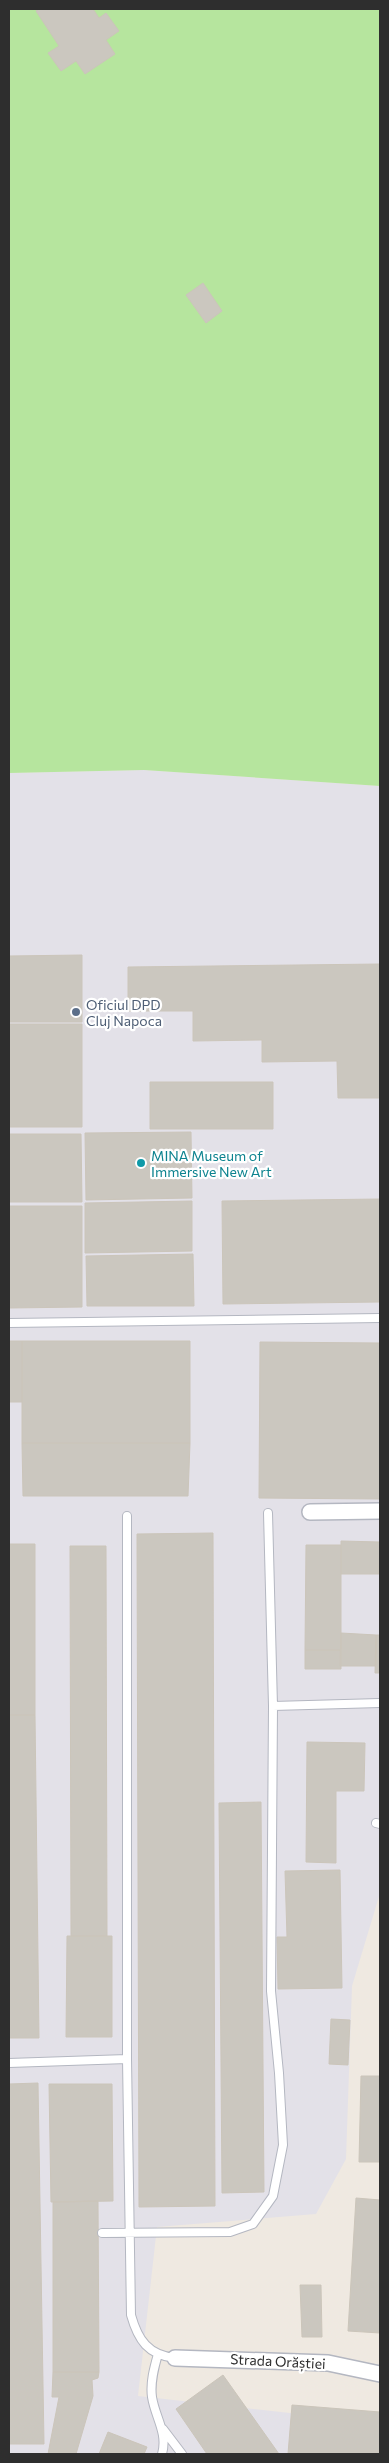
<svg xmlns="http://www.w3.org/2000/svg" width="389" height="2463" viewBox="0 0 389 2463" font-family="Commissioner,sans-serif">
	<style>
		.industrial { fill: #e3e1e8 }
		.green { fill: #b6e59e }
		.building { fill: #cbc7bf; stroke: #cbc5ba }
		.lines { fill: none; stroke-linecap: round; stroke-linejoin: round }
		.service-casing { stroke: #b4b7c1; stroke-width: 10 }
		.minor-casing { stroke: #b4b7c1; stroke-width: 18 }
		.service { stroke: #fff; stroke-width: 8 }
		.minor { stroke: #fff; stroke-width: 15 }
		.service-dot { fill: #5c6f8a; stroke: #fff; stroke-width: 2 }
		.culture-dot { fill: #0f9aa8; stroke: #fff; stroke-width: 2 }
		.labels { text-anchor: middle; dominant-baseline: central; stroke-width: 4.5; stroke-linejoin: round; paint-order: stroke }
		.service-label { font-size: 14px; fill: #4e5e75; stroke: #fff; text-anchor: start }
		.culture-label { font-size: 14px; fill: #0d838f; stroke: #fff; text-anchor: start }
		.street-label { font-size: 14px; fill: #2e2e2e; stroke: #fff }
	</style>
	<rect width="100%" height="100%" fill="#efe9e1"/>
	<!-- industrial -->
	<path class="industrial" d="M144,770L380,786V1893L352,1986L346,2159L316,2214L157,2227L138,2396L380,2423V2454H9V773Z"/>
	<!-- green -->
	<path class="green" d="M9,9H380V786L144,770L9,773Z"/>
	<!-- building -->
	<path class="building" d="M39,9H93L99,18L106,13L119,31L106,40L115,54L85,74L76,61L61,71L48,53L59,46L36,11Z
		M203,283L222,311L206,323L186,295Z
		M82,955V1022H9V956Z
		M380,964V1098H338L337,1061L262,1062V1040L193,1041V1011H128V967Z
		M9,1024H82V1127H9Z
		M150,1082H273V1129H150Z
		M191,1132L192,1198L86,1200L85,1133Z
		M9,1134H81L82,1202H9Z
		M380,1199V1302L223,1304L222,1201Z
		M192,1201V1251L85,1253V1203Z
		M9,1206H82V1307L9,1308Z
		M193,1254L194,1306H87L86,1256Z
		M9,1341H22V1402H9Z
		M22,1341H190V1443H22Z
		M260,1342L380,1343V1499L259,1498Z
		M22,1443H190L188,1496H23Z
		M213,1533L215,2206L139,2207L137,1534Z
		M341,1541L380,1542L379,1574H341Z
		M9,1544H35V1715H9Z
		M306,1545H341V1650H305Z
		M70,1546H106L107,1936H71Z
		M341,1633L376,1635V1666H340Z
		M376,1635H380V1673H375Z
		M305,1650H341V1669H305Z
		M9,1715H35L39,2038H9Z
		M307,1742L365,1743L364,1791H336V1863L306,1862Z
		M261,1802L264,2192L222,2193L219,1803Z
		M340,1870L342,1988L278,1989L277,1937H287L285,1871Z
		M67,1936H112V2037H66Z
		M331,2019L350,2020L348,2065L329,2064Z
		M361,2076H380V2162H359Z
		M38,2083L44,2444H9V2084Z
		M49,2084H112L113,2201L51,2202Z
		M356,2198L380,2200V2333L348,2331Z
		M98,2201L99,2372H53V2202Z
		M300,2285H321L322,2337H302Z
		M53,2372H99L98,2378L92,2380L93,2396L76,2454H48L59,2397H52Z
		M223,2375L279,2454H207L176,2409Z
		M292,2405L380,2412V2454H288Z
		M108,2432L147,2447L144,2454H99Z"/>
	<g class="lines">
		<!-- service casing -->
		<g class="service-casing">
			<path id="service" d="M9,1323L380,1318
				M127,1516V2059L131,2315C138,2340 148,2355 175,2358
				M273,1706L380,1703
				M376,1823L380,1824
				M9,2063L127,2059
				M102,2233L230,2232L253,2224L273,2196L283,2145L279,2073L271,1991L273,1706L268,1513
				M158,2354C154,2368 150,2383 152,2397C155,2417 168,2433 162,2454
				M163,2429L182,2454"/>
		</g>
		<!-- minor casing -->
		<g class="minor-casing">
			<path id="minor" d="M310,1512L380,1511
				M175,2358L328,2363L380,2374"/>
		</g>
		<!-- service -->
		<use href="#service" class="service"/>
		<!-- minor -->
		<use href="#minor" class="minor"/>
	</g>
	<!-- markers -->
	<circle class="service-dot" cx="76" cy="1012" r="5"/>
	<circle class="culture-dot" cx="141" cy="1163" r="5"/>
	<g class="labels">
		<!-- service labels -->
		<g class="service-label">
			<text x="86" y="1004">Oficiul DPD<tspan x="86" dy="16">Cluj Napoca</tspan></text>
		</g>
		<!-- culture labels -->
		<g class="culture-label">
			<text x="151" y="1155">MINA Museum of<tspan x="151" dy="16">Immersive New Art</tspan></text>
		</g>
		<!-- street labels -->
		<g class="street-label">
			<text transform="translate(278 2361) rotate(3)">Strada Orăștiei</text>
		</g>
	</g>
	<!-- border -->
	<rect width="389" height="2463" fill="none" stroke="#2e2e2e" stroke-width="20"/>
</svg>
